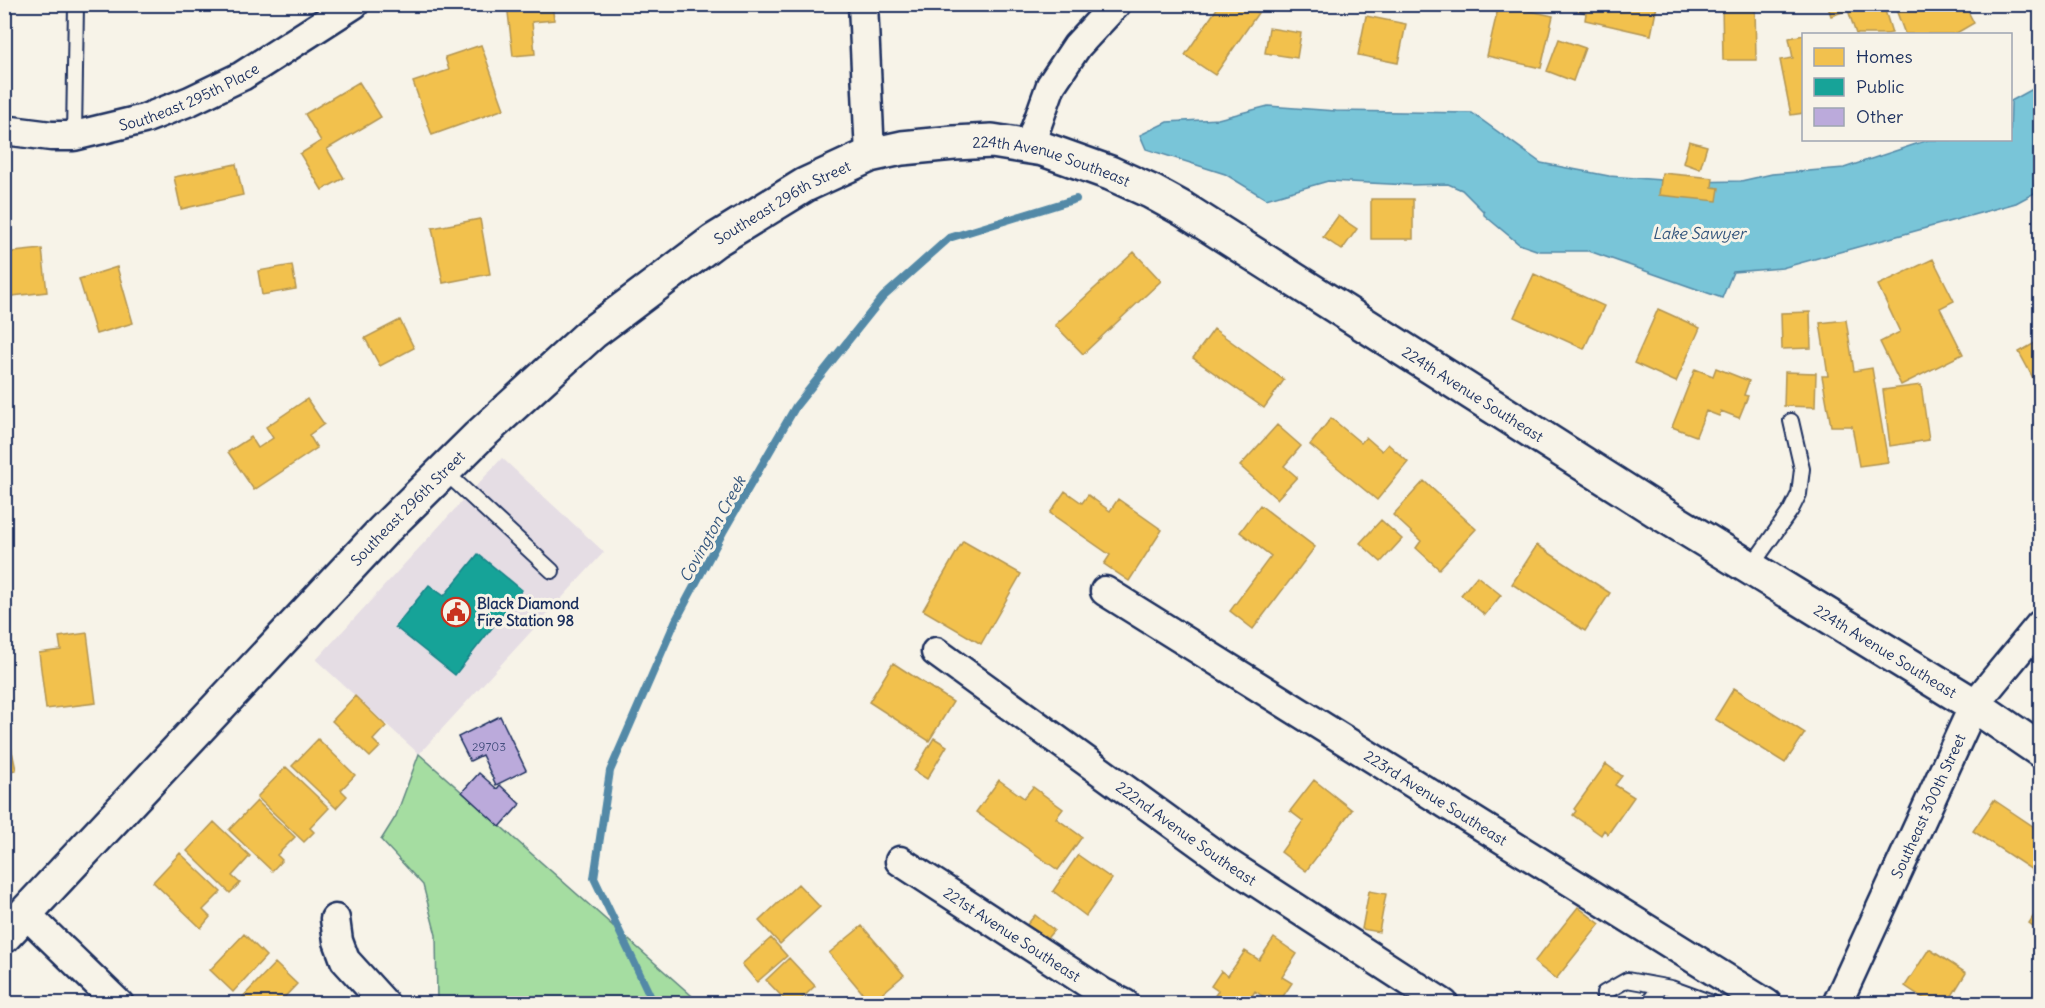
<svg xmlns="http://www.w3.org/2000/svg" width="2045" height="1008" viewBox="0 0 2045 1008" font-family="Delius,sans-serif">
	<style>
		.built { fill: #e5dde4 }
		.green { fill: #a5dda1; stroke: #608680; stroke-width: 1.5 }
		.water { fill: #79c5d8; stroke: #5389a7; stroke-width: 1.5 }
		.homes { fill: #f2c14e; stroke: #b29553; stroke-width: 1.5 }
		.public { fill: #17a398; stroke: #188087; stroke-width: 1.5 }
		.lines { fill: none; stroke-linecap: round; stroke-linejoin: round }
		.stream { stroke: #5389a7; stroke-width: 8 }
		.building { fill: #bbaadb; stroke: #1b2f5e; stroke-width: 1.5 }
		.service-casing { stroke: #1b2f5e; stroke-width: 18 }
		.minor-casing { stroke: #1b2f5e; stroke-width: 33 }
		.tertiary-casing { stroke: #1b2f5e; stroke-width: 38 }
		.service { stroke: #f7f3e8; stroke-width: 14 }
		.minor { stroke: #f7f3e8; stroke-width: 28 }
		.tertiary { stroke: #f7f3e8; stroke-width: 33 }
		.labels { text-anchor: middle; dominant-baseline: central; stroke-width: 6; stroke-linejoin: round; paint-order: stroke }
		.number-label { font-size: 12px; fill: #434e7d }
		.street-label { font-size: 15px; fill: #1b2f5e; stroke: #f7f3e8 }
		.poi-label { font-size: 15px; font-weight: bold; fill: #1b2f5e; stroke: #f7f3e8; text-anchor: start }
		.water-label { font-size: 16px; font-style: italic; fill: #32547c; stroke: #f7f3e8 }
	</style>
	<rect width="100%" height="100%" fill="#f7f3e8"/>
	<filter id="ink" filterUnits="userSpaceOnUse"><feTurbulence type="fractalNoise" baseFrequency=".0167" numOctaves="2"/><feDisplacementMap in="SourceGraphic" scale="12" xChannelSelector="R" yChannelSelector="G"/><feConvolveMatrix kernelMatrix="1 2 1 2 8 2 1 2 1" color-interpolation-filters="sRGB"/></filter>
	<g filter="url(#ink)">
		<!-- built -->
		<path class="built" d="M502,458L604,552L419,754L316,660Z"/>
		<!-- green -->
		<path class="green" d="M419,754L700,1003H437L436,935L423,885L381,840L396,816Z"/>
		<!-- water -->
		<path class="water" d="M2040,85V190L2016,203L1782,268L1733,272L1722,298L1589,251H1539L1519,244L1484,215V212L1462,190L1448,184L1410,185L1328,181L1266,199L1225,174L1146,149L1140,135L1167,122L1218,119L1268,106L1336,111L1472,113L1541,163L1609,176L1688,182L1741,181L1772,174L1844,168L1928,140H2010L2011,101Z"/>
		<!-- homes -->
		<path class="homes" d="M507,4H552L554,20L532,22L535,54L513,56Z
			M1220,4H1246L1258,13L1215,75L1185,55Z
			M1499,4L1553,16L1541,68L1487,56Z
			M1579,4H1662L1661,7L1657,6L1651,35L1585,20L1586,13L1578,11Z
			M1722,4H1755L1756,60H1723Z
			M1827,4H1883L1892,33L1887,34H1856L1848,10L1831,16Z
			M1900,4H1964L1974,23L1955,34H1905L1895,7Z
			M1366,16L1406,24L1398,63L1358,55Z
			M1269,28L1301,33L1297,58L1265,53Z
			M1804,35V113L1791,115L1780,60L1793,58L1789,38Z
			M1559,39L1585,48L1573,81L1547,71Z
			M481,45L504,109L432,135L413,82L449,70L445,57Z
			M359,82L381,117L327,149L344,178L322,190L300,154L321,141L305,114Z
			M1689,141L1707,146L1700,169L1683,163Z
			M236,164L243,195L181,209L174,177Z
			M1662,173L1713,178L1712,187L1719,188L1717,201L1659,195Z
			M1371,199H1413V239H1371Z
			M1338,216L1357,229L1342,250L1323,237Z
			M480,219L490,274L443,283L432,228Z
			M42,249L47,292L4,297V253Z
			M1134,252L1161,281L1083,354L1055,325Z
			M1933,259L1954,301L1940,308L1963,354L1901,385L1880,342L1900,332L1878,285Z
			M292,265L296,289L262,295L258,271Z
			M117,267L133,323L96,334L79,279Z
			M1534,274L1604,306L1584,349L1514,317Z
			M1658,309L1700,328L1676,382L1634,363Z
			M1810,312L1811,348L1782,349L1781,313Z
			M400,320L414,348L380,366L365,338Z
			M1846,320L1854,371L1872,368L1888,462L1859,466L1852,426H1831L1822,376H1828L1820,323Z
			M1214,329L1284,380L1264,408L1193,358Z
			M2040,340V391L2019,352Z
			M1716,368L1749,381L1744,395L1748,396L1739,418L1721,411L1719,416L1706,411L1696,436L1672,427L1695,369L1713,376Z
			M1785,372L1816,373L1815,407L1784,406Z
			M1921,385L1929,440L1890,446L1883,390Z
			M307,399L324,424L309,435L317,448L254,490L228,452L251,437L258,448L273,438L266,427Z
			M1331,418L1361,443L1366,437L1382,451L1388,444L1408,462L1377,500L1310,445Z
			M1277,425L1301,446L1284,466L1297,477L1277,499L1240,466Z
			M1424,481L1476,529L1439,569L1416,548L1421,541L1393,515Z
			M1065,491L1082,503L1088,495L1110,511L1118,499L1162,530L1129,581L1104,564L1110,555L1050,513Z
			M1260,505L1315,547L1253,629L1230,611L1271,556L1240,532Z
			M1381,520L1402,539L1381,562L1360,543Z
			M963,541L1021,574L981,644L923,610Z
			M1537,545L1610,593L1585,631L1512,584Z
			M1477,576L1501,595L1485,615L1461,595Z
			M87,633L96,703L46,709L39,653L61,650L59,637Z
			M893,663L953,702L929,741L869,702Z
			M1734,688L1805,733L1785,763L1715,719Z
			M355,696L386,726L373,740L380,747L370,757L332,721Z
			M9,737L16,770L4,772V738Z
			M934,738L947,746L927,779L914,771Z
			M318,739L355,775L341,790L347,796L336,808L292,766Z
			M1606,764L1622,776L1615,785L1634,797L1608,834L1604,830L1601,835L1573,815L1576,811L1574,809Z
			M286,767L329,808L310,828L314,832L304,842L257,797Z
			M999,780L1024,798L1033,787L1063,809L1056,818L1082,837L1058,870L976,812Z
			M1314,780L1352,810L1306,871L1281,852L1303,821L1290,811Z
			M1994,800L2040,831V863L2035,872L1973,831Z
			M257,801L295,837L277,855L282,860L272,871L229,830Z
			M214,822L250,856L232,876L240,883L230,893L187,851Z
			M180,853L221,892L203,910L210,917L201,928L153,882Z
			M1078,855L1112,879L1086,916L1053,891Z
			M798,884L820,907L780,944L759,921Z
			M1369,891L1386,894L1379,932L1362,929Z
			M2040,906V931L2029,923Z
			M1578,907L1600,924L1556,979L1534,962Z
			M1035,915L1054,930L1043,943L1025,927Z
			M862,926L904,975L871,1003L829,953Z
			M244,934L266,956L233,992L210,970Z
			M771,938L787,956L757,982L742,964Z
			M1274,938L1297,954L1282,977L1292,983L1278,1004H1274L1255,991L1247,1004H1209L1218,991L1211,986L1221,971L1228,976L1245,951L1259,960Z
			M1929,949L1966,973L1947,1004H1932L1905,986Z
			M789,958L815,986L796,1004H789L766,980Z
			M275,963L297,984L278,1004H236Z"/>
		<!-- public -->
		<path class="public" d="M478,554L522,590L455,675L395,627L429,585L444,596Z"/>
		<g class="lines">
			<!-- stream -->
			<path class="stream" d="M654,1004L594,878L610,771L675,622L723,532L796,406L883,297L949,238L1076,199"/>
		</g>
		<!-- building -->
		<path class="building" d="M500,716L526,770L496,785L482,755L470,761L458,737Z
			M479,773L497,789L500,785L520,804L500,827L462,792Z"/>
		<g class="lines">
			<!-- service casing -->
			<g class="service-casing">
				<path id="service" d="M74,136L76,4
					M444,471L552,571
					M1750,568L1791,510L1799,494L1802,469L1791,421
					M1604,1004V993L1627,980L1671,988L1715,1004
					M1647,1004L1661,987"/>
			</g>
			<!-- minor casing -->
			<g class="minor-casing">
				<g id="minor">
					<path d="M863,4L870,155"/>
					<path id="s1" d="M4,130L51,136H74L144,119L190,101L242,76L354,4"/>
					<path d="M1029,147L1051,85L1077,46L1116,4"/>
					<path id="s2" d="M1105,591L1767,1004"/>
					<path id="s3" d="M936,652L1224,861L1444,1004"/>
					<path id="s4" d="M900,861L1103,993L1125,1004"/>
					<path d="M25,913L119,1004"/>
					<path d="M335,919L338,941L345,960L385,1004"/>
					<path id="s5" d="M1837,1004L1974,705L2040,625"/>
				</g>
			</g>
			<!-- tertiary casing -->
			<g class="tertiary-casing">
				<g id="tertiary">
					<path id="s6" d="M4,936L383,531L478,437L593,332L714,241L805,185L870,155L902,148L954,143L992,141L1043,149L1110,173L1152,192L1183,209L1656,510L1974,705L2040,750"/>
				</g>
			</g>
			<!-- service -->
			<use href="#service" class="service"/>
			<!-- minor -->
			<use href="#minor" class="minor"/>
			<!-- tertiary -->
			<use href="#tertiary" class="tertiary"/>
		</g>
	</g>
	<!-- icons -->
	<defs>
		<g id="civic-ring" transform="scale(1.5)"><circle r="9.5" fill="#f7f3e8" stroke="#c8321e" stroke-width="1.5"/><path d="M-.6-6.5H3V-4.5H.6V-3L4-1V1h2V6H-6V1h2V-1L-.6-3ZM-1.2 2.5V6h2.4V2.5Z" fill="#c8321e"/></g>
	</defs>
	<g fill-rule="evenodd">
		<use href="#civic-ring" x="456" y="612"/>
	</g>
	<g class="labels">
		<!-- number labels -->
		<g class="number-label">
			<text x="489" y="746">29703</text>
		</g>
		<!-- street labels -->
		<g class="street-label">
			<text stroke="none"><textPath href="#s1" startOffset="192">Southeast 295th Place</textPath></text>
			<text stroke="none"><textPath href="#s6" startOffset="1359">224th Avenue Southeast</textPath></text>
			<text stroke="none"><textPath href="#s6" startOffset="1074">Southeast 296th Street</textPath></text>
			<text stroke="none"><textPath href="#s6" startOffset="1845">224th Avenue Southeast</textPath></text>
			<text stroke="none"><textPath href="#s6" startOffset="588">Southeast 296th Street</textPath></text>
			<text stroke="none"><textPath href="#s6" startOffset="2331">224th Avenue Southeast</textPath></text>
			<text stroke="none"><textPath href="#s2" startOffset="390">223rd Avenue Southeast</textPath></text>
			<text stroke="none"><textPath href="#s5" startOffset="218">Southeast 300th Street</textPath></text>
			<text stroke="none"><textPath href="#s3" startOffset="309">222nd Avenue Southeast</textPath></text>
			<text stroke="none"><textPath href="#s4" startOffset="134">221st Avenue Southeast</textPath></text>
		</g>
		<!-- poi labels -->
		<g class="poi-label">
			<text x="477" y="603">Black Diamond<tspan x="477" dy="17">Fire Station 98</tspan></text>
		</g>
		<!-- water labels -->
		<g class="water-label">
			<text x="1699" y="233">Lake Sawyer</text>
			<text transform="translate(712 529) rotate(-61)">Covington Creek</text>
		</g>
	</g>
	<!-- margin -->
	<rect width="2045" height="1008" fill="none" stroke="#f7f3e8" stroke-width="24"/>
	<rect x="12" y="12" width="2021" height="984" fill="none" stroke="#1b2f5e" stroke-width="2" filter="url(#ink)"/>
	<!-- legend -->
	<rect x="1802" y="33" width="210" height="108" fill="#f7f3e8" stroke="#9fa5b1" stroke-width="1.5"/>
	<rect x="1814" y="48" width="30" height="18" fill="#f2c14e" stroke="#9fa5b1" stroke-width="1.5"/>
	<text x="1856" y="63" font-size="18" fill="#1b2f5e">Homes</text>
	<rect x="1814" y="78" width="30" height="18" fill="#17a398" stroke="#9fa5b1" stroke-width="1.5"/>
	<text x="1856" y="93" font-size="18" fill="#1b2f5e">Public</text>
	<rect x="1814" y="108" width="30" height="18" fill="#bbaadb" stroke="#9fa5b1" stroke-width="1.5"/>
	<text x="1856" y="123" font-size="18" fill="#1b2f5e">Other</text>
</svg>
